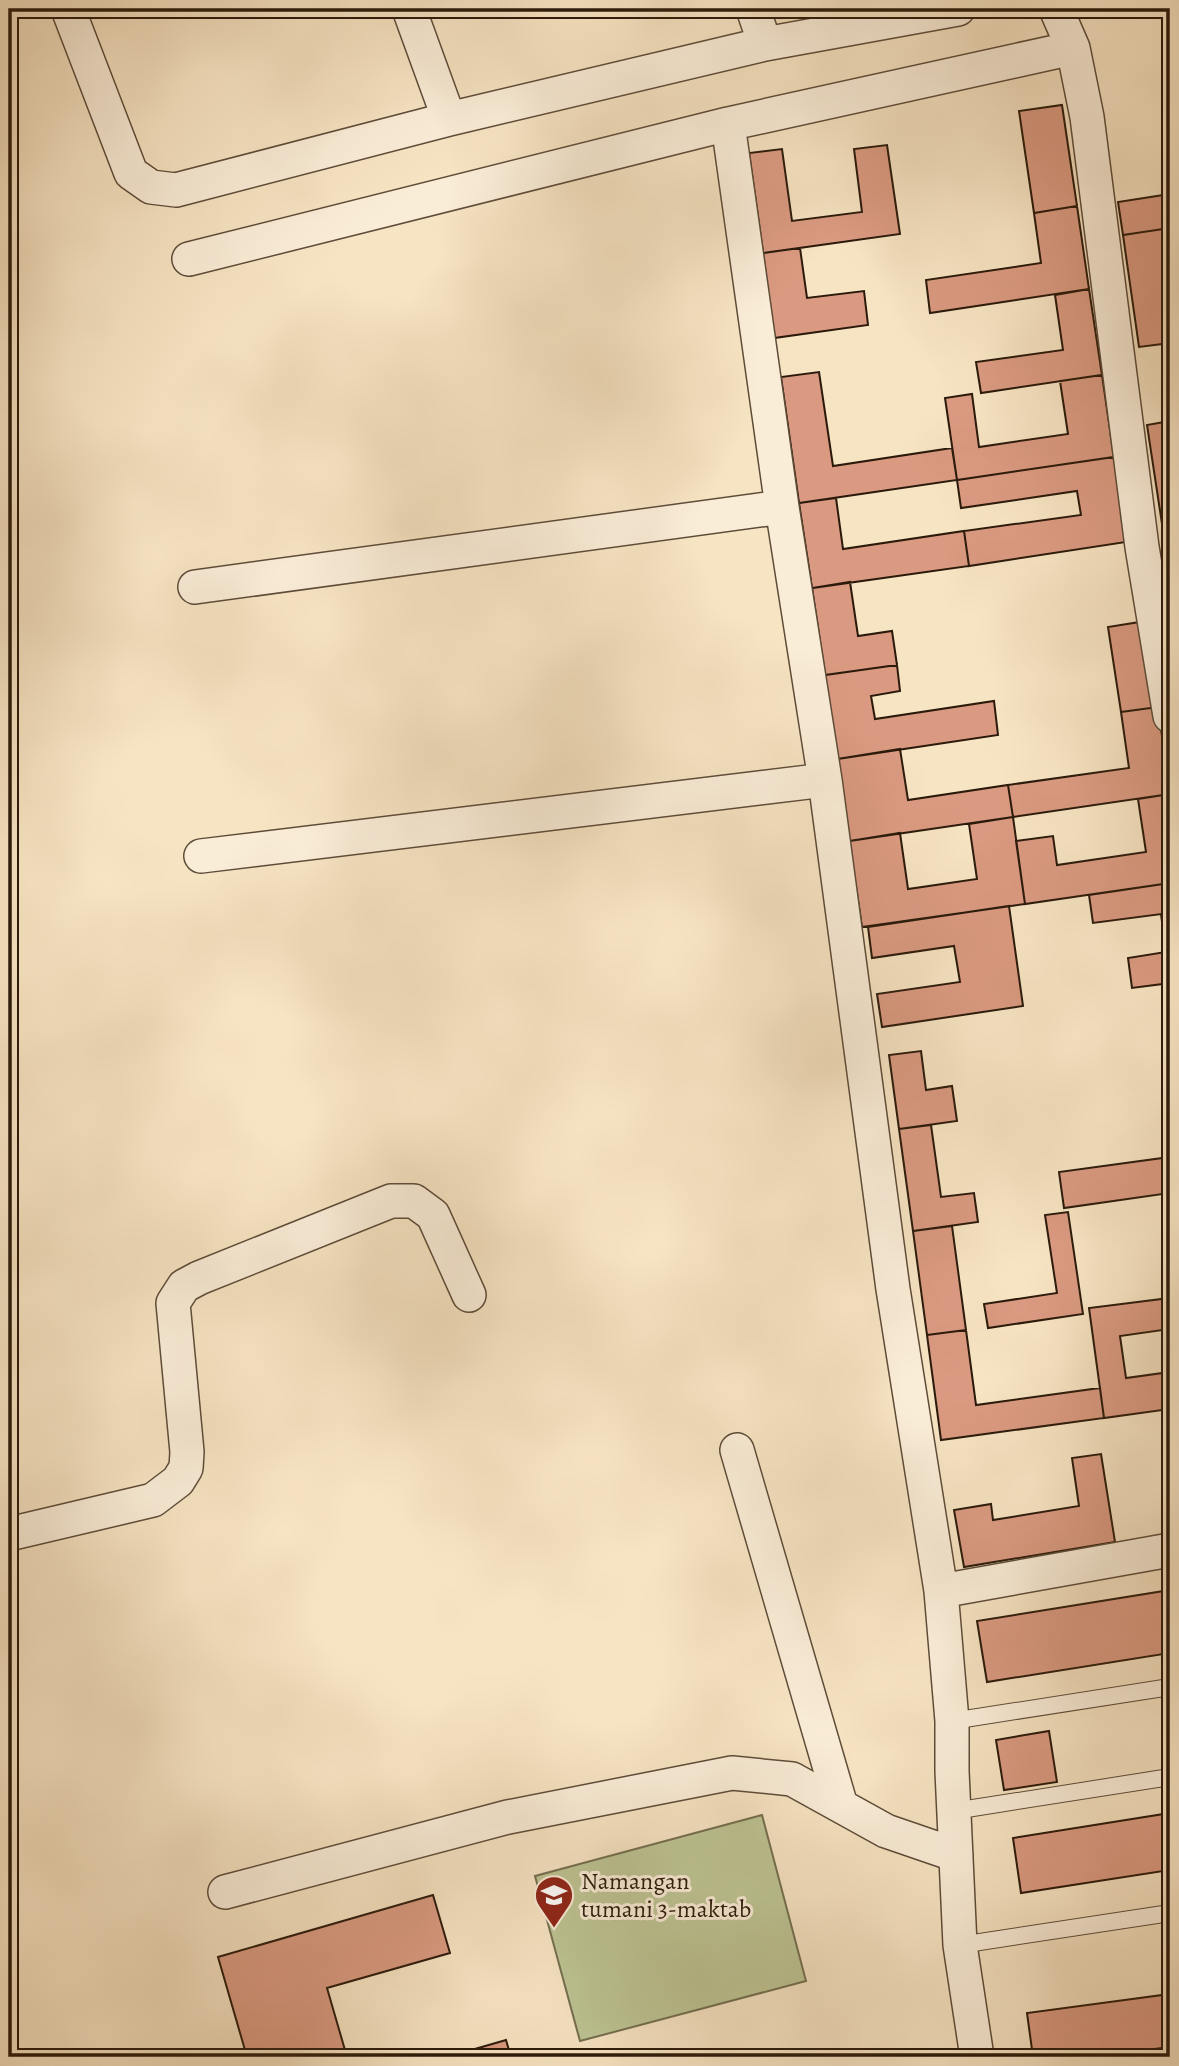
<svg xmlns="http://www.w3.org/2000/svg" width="1179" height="2066" viewBox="0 0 1179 2066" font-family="Alegreya,serif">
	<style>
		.green { fill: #bdc494; stroke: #746f50; stroke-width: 2 }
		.building { fill: #da9a81; stroke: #2b1a0b; stroke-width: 2 }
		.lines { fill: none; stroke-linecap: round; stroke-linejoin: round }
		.lane-casing { stroke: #5e4c39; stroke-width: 18 }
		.street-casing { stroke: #5e4c39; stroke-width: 36 }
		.lane { stroke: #faedd8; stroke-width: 16 }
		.street { stroke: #faedd8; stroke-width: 33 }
		.labels { text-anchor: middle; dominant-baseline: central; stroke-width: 6; stroke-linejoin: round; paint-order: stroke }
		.poi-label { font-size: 24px; fill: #2b1a0b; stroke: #faedd8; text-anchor: start }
	</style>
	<rect width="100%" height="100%" fill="#f7e4c3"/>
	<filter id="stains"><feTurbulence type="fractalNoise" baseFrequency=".00286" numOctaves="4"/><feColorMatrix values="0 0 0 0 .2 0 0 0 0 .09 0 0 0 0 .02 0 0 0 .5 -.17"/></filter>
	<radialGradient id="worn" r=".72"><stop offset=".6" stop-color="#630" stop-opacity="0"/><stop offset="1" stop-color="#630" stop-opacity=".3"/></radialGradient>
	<!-- green -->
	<path class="green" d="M762,1815L806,1981L580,2041L535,1876Z"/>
	<!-- building -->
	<path class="building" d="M1062,105L1077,206L1034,213L1019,111Z
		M887,145L900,234L763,253L749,153L782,149L792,221L862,212L854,149Z
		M1170,194V228L1123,235L1118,202Z
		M1077,206L1089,289L930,313L926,280L1041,263L1034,213Z
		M1170,228V258L1162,260L1170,311V343L1139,347L1123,235Z
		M800,248L807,298L864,291L868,325L774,338L763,253Z
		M1089,289L1102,375L981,393L976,362L1063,350L1055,295Z
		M819,372L833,466L952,448L957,480L799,503L781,377Z
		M1102,375L1114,457L957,480L945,398L972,394L979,447L1068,434L1060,381Z
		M1170,421V536L1164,537L1147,425Z
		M1114,457L1126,542L969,566L964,531L1081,515L1077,491L961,508L957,480Z
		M836,498L843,549L964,531L969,566L812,588L799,503Z
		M1170,536V575L1164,537Z
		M850,582L858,636L892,631L897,665L825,675L812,588Z
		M1146,621L1158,707L1121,712L1108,627Z
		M897,665L900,691L871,696L875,719L994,701L998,735L837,759L825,675Z
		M1158,707L1170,794L1013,817L1008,785L1129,768L1121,712Z
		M900,749L908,800L1008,785L1013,817L849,841L837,759Z
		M1170,794V883L1025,904L1016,841L1053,836L1057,865L1146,852L1138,799Z
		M1013,817L1025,904L862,927L849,841L900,833L908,889L977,879L969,824Z
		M1170,883V983L1132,988L1128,958L1166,952L1161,914L1093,923L1089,895Z
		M1009,906L1023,1006L882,1027L877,994L960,982L954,946L872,958L868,927Z
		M921,1051L926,1090L952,1086L957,1121L899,1129L889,1055Z
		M1170,1085V1128L1165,1086Z
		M931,1125L941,1197L974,1193L978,1222L913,1231L899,1129Z
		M1170,1157V1193L1064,1208L1059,1172Z
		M1068,1212L1083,1314L988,1328L984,1304L1057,1293L1045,1215Z
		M952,1226L966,1330L927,1335L913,1231Z
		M1170,1298V1329L1120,1336L1126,1378L1170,1372V1409L1104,1418L1089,1308Z
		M966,1330L976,1405L1100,1388L1104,1418L941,1440L927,1335Z
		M1101,1454L1115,1542L964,1567L954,1510L991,1504L993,1520L1079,1506L1072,1458Z
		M1170,1590V1653L987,1682L977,1621Z
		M1049,1731L1057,1782L1004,1790L996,1740Z
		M1170,1813V1870L1021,1893L1013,1838Z
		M433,1895L450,1953L327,1988L347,2057H247L218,1957Z
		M1170,1994V2047L1091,2057H1033L1027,2013Z
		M506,2040L511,2057H447Z"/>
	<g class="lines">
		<!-- lane casing -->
		<g class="lane-casing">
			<path id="lane" d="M952,1721L1170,1687
				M954,1811L1170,1777
				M960,1945L1170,1913"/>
		</g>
		<!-- street casing -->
		<g class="street-casing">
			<path id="street" d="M68,9L131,173L151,187L176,190L449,119L765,44L958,9
				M409,9L449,119
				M753,9L765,44
				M1056,9L1073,48L1087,117L1142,547L1170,716
				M728,124L782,507L825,780L893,1289L941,1591L952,1721V1771L960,1945L977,2057
				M189,259L728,124L1073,48
				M195,587L782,507
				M201,856L825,780
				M737,1450L841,1806
				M9,1534L153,1500L178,1481L186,1468L187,1452L173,1303L184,1286L199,1278L391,1201H414L433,1215L469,1295
				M941,1591L1170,1550
				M225,1892L508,1817L732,1773L792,1779L886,1831L956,1855"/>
		</g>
		<!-- lane -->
		<use href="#lane" class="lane"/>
		<!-- street -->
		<use href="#street" class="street"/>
	</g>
	<!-- icons -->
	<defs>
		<g id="school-pin" transform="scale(2.0125)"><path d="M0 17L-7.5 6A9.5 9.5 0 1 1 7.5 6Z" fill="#8f2418" stroke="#faedd8"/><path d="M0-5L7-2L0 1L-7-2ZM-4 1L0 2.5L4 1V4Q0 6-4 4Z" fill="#fff"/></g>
	</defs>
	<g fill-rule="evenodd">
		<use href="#school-pin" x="554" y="1895"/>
	</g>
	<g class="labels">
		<!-- poi labels -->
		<g class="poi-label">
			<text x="581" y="1881">Namangan<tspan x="581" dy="28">tumani 3-maktab</tspan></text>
		</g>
	</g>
	<!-- margin -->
	<rect width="1179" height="2066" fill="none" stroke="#f7e4c3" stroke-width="35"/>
	<rect x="10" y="10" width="1158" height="2045" fill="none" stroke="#2b1a0b" stroke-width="3.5"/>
	<rect x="18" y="18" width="1144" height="2031" fill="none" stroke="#2b1a0b" stroke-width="2"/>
	<rect width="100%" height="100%" filter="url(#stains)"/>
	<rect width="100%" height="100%" fill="url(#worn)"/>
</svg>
